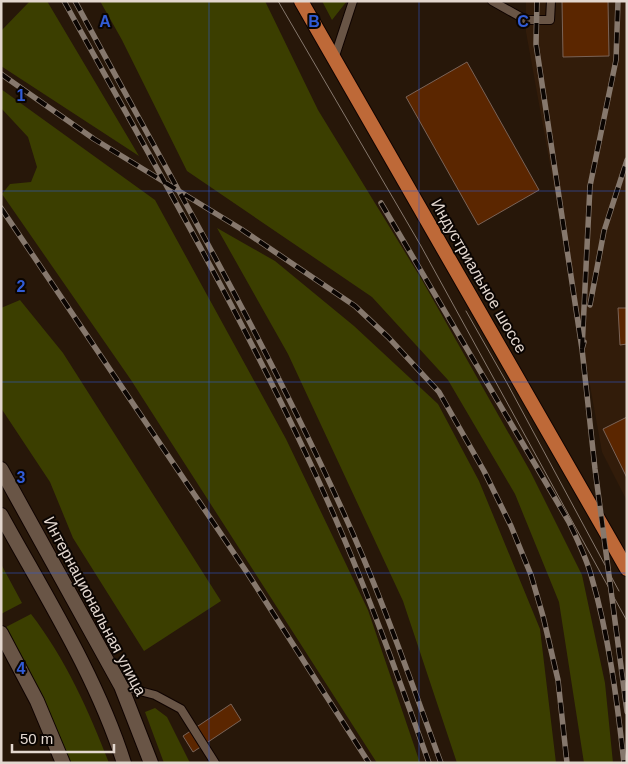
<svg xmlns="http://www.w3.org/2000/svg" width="628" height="764" viewBox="0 0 628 764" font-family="Arial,sans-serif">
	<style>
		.built { fill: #321c0a }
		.green { fill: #3b3e00 }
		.building { fill: #5b2600; stroke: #7a6357 }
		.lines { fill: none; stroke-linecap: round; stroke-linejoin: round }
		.service-casing { stroke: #0f0300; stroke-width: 10 }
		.minor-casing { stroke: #0f0300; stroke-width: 16 }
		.secondary-casing { stroke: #0f0300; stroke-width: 16 }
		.primary-casing { stroke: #0f0300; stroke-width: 16 }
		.service { stroke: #695546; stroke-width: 8 }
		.minor { stroke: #695546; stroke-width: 14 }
		.secondary { stroke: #695546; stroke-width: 14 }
		.primary { stroke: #be6938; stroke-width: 14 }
		.tram { stroke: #86786d; stroke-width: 1 }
		.rail-casing { stroke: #86786d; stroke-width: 5.5 }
		.rail { stroke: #0b0502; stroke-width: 4; stroke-dasharray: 11; stroke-linecap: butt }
		.grid { fill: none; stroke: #315cd7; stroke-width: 1; stroke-opacity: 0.55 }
		.labels { text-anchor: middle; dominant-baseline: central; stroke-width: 4; stroke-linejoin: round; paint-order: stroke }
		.street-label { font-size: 16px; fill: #e3d7cf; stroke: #0b0502 }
		.grid-label { font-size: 16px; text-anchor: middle; font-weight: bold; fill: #315cd7; stroke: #0b0502; stroke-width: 4; stroke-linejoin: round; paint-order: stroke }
	</style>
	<rect width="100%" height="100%" fill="#271709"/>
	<!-- built -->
	<path class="built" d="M526,1H627V501L602,452L526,32Z"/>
	<!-- green -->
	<path class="green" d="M30,1H47L139,156L1,66V31Z
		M100,1H265L318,110L422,280L530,471L582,575L605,683L613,763H584L559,602L515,494L448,380L372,297L187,171L122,40Z
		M322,1H347L332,20Z
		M1,89L155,200L286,439L368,610L420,763H377L131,380L2,194L10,184L31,182L37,167L28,137L1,108Z
		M217,228L275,261L354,326L438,404L479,481L540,629L556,763H457L403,601L288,354Z
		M20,300L63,353L221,601L144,651L73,538L50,482L1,408V308Z
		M1,564L22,603L1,614Z
		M31,614C65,658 89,711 109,763H71L45,703L6,627Z
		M155,708L167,717L190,763H164L145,712Z"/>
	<!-- building -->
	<path class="building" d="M562,1H608L609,56L563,57Z
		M467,62L539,190L478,225L406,97Z
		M618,308H627V344L620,345Z
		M627,417V478L603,429Z
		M231,704L241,720L193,752L183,736Z"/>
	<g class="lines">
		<!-- service casing -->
		<g class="service-casing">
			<path id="service" d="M492,1L526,20H550L551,1
				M334,59L353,1
				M121,686L155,695L181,709L215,763"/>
		</g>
		<!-- minor casing -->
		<g class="minor-casing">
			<path id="minor" d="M1,633L37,701L63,763"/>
		</g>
		<!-- secondary casing -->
		<g class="secondary-casing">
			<path id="secondary" d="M1,469L121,686L151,763
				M1,515C45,595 96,675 124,763"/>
		</g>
		<!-- primary casing -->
		<g class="primary-casing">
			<path id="primary" d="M301,1L627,569"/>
		</g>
		<!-- service -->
		<use href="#service" class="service"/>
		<!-- minor -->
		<use href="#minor" class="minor"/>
		<!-- secondary -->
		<use href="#secondary" class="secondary"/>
		<!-- primary -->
		<use href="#primary" class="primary"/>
		<!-- tram -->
		<path class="tram" d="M278,1L421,246L627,621
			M466,311L507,383L619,591"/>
		<!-- rail casing -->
		<g class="rail-casing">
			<path id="rail" d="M64,1C157,170 255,337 333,513C369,595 399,679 429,763
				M75,1C165,168 261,333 340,505C379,589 409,676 441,763
				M537,1L536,44L582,349L590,186L616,60L618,1
				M1,74L94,139L241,229L355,306L388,337L439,392L484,471L511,526L531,575L543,616L558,680L567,763
				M381,203L569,522C577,539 586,557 591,575C609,636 617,700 624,763
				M1,208L248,574L369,763
				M590,305L604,231L627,160
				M584,342L582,349L595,469L627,712"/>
		</g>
		<!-- rail -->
		<use href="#rail" class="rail"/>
	</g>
	<!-- grid -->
	<path class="grid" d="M209,1V763M419,1V763M1,191H627M1,382H627M1,573H627"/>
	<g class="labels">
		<!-- street labels -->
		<g class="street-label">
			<text transform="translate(479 276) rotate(60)">Индустриальное шоссе</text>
			<text transform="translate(95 606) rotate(62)">Интернациональная улица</text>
		</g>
	</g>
	<g class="grid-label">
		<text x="105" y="27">A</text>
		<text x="314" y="27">B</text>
		<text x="523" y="27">C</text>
		<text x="21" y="101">1</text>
		<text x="21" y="292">2</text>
		<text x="21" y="483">3</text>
		<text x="21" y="674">4</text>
	</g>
	<!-- border -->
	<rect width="628" height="764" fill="none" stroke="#e3d7cf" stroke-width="5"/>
	<!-- scale -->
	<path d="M12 744v8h102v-8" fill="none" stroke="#e3d7cf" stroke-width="2.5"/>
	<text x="20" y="744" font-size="15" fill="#e3d7cf" stroke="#0b0502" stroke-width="4" paint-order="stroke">50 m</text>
</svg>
